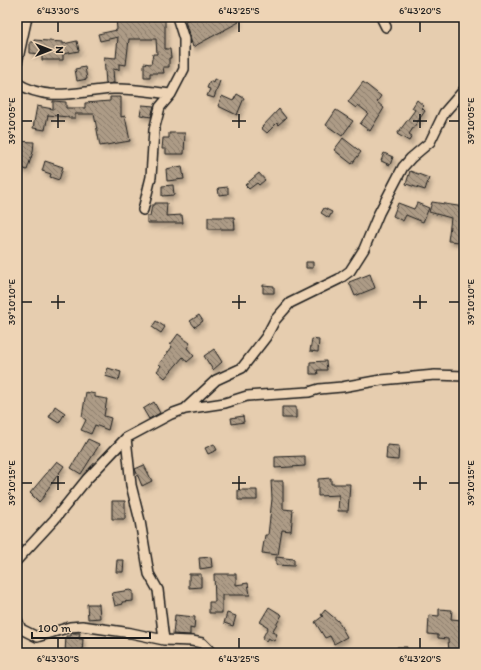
<svg xmlns="http://www.w3.org/2000/svg" width="481" height="670" viewBox="0 0 481 670" font-family="Itim,sans-serif">
	<style>
		.building { fill: url(#building-back-hatch); stroke: #1c1c1c; filter: url(#shadow) }
		.lines { fill: none; stroke-linecap: round; stroke-linejoin: round }
		.minor-casing { stroke: #1c1c1c; stroke-width: 12 }
		.minor { stroke: #eed4b5; stroke-width: 9 }
		.ticks { fill: none; stroke: #1c1c1c; stroke-width: 1.5 }
		.neatline { fill: none; stroke: #1c1c1c; stroke-width: 1.5 }
		.ticks-label { font-size: 10px; text-anchor: middle; fill: #1c1c1c }
	</style>
	<defs>
		<pattern id="building-back-hatch" width="6" height="6" patternUnits="userSpaceOnUse"><rect width="6" height="6" fill="#ad9b86"/><path d="M-1 5l2 2M0 0l6 6M5-1l2 2" fill="none" stroke="#8c7e6d"/></pattern>
		<filter id="shadow"><feDropShadow dx="2.5" dy="4" stdDeviation="2" flood-color="#0004"/></filter>
	</defs>
	<rect width="100%" height="100%" fill="#e6cdaf"/>
	<filter id="ink" filterUnits="userSpaceOnUse"><feTurbulence type="fractalNoise" baseFrequency=".025" numOctaves="2"/><feDisplacementMap in="SourceGraphic" scale="8" xChannelSelector="R" yChannelSelector="G"/><feConvolveMatrix kernelMatrix="1 2 1 2 8 2 1 2 1" color-interpolation-filters="sRGB"/></filter>
	<g filter="url(#ink)">
		<!-- building -->
		<path class="building" d="M116,17H128V20H165V49H170L171,58H169V67H163L164,73H150V77H144V63L151,64L153,54H157L156,39H129L126,65L119,64V70L113,69L114,83L106,84L104,57L116,58L118,37L100,41L98,34L117,30Z
			M193,17H237L239,22L193,47L185,21Z
			M34,40L63,42V44L77,41L79,51L63,54V60H42V54L30,53V42H34Z
			M85,67L87,79L77,81L75,69Z
			M214,79L220,81L214,98L207,96L210,89L207,88L210,81L213,83Z
			M363,82L381,96L377,102L384,108L370,131L360,124L368,113L358,105L356,108L348,102Z
			M237,94L244,98L237,115L218,106L222,96L233,101Z
			M110,97H121V117L125,116L130,141L100,146L94,114H75V118H68V117L48,115L45,130L33,128L37,106L53,109V101L66,102V108H85V103L110,101Z
			M417,100L424,106L422,108L425,111L409,134L412,136L409,141L397,134L415,110L412,108Z
			M142,105L154,106L151,117L140,115Z
			M279,109L286,118L278,125L277,123L267,133L261,128Z
			M336,110L353,121L342,136L326,125Z
			M169,133H185L184,154H166V149H162L163,138H169Z
			M343,138L361,152L352,164L334,150Z
			M17,141L34,142L33,152L27,170L17,166Z
			M384,153L393,157L390,165L381,161Z
			M45,161L63,167L59,180L50,177L51,174L42,171Z
			M182,166L184,179L167,181L166,169Z
			M410,171L429,178L425,190L406,184Z
			M259,173L265,180L259,185L257,183L249,189L245,185Z
			M173,185L174,195L162,196V186Z
			M228,187V194L219,195L218,188Z
			M432,202L464,207L461,242L448,241L451,218L429,212Z
			M155,203H167L166,216L182,215L183,223H147V216H150L152,205H155Z
			M398,203L414,209L417,203L429,208L423,222L406,215L403,221L393,216Z
			M324,208L332,212L329,218L321,213Z
			M208,217H234L235,229H208Z
			M306,262H313V268H306Z
			M370,274L375,288L355,296L349,282Z
			M263,285L274,286V293H263Z
			M199,315L203,321L195,327L190,321Z
			M156,321L165,327L161,333L152,327Z
			M178,334L190,343L187,348L194,356L187,362L183,357L165,378L157,371L161,366L159,364L172,347L170,345Z
			M312,339L319,340L318,352L310,351Z
			M214,349L222,362L213,370L204,356Z
			M326,361L327,370H317L318,374H310V362Z
			M108,368L121,372L119,380L105,376Z
			M86,392L95,394V397L107,399L104,416L111,418L108,430L95,425L91,434L81,430L86,420L82,417Z
			M154,402L160,413L149,419L143,409Z
			M55,406L65,413L59,423L49,417Z
			M282,407H296V418H282Z
			M243,416L244,422L232,424L231,418Z
			M88,439L99,444L98,447L81,474L71,468Z
			M214,444L217,450L208,454L205,448Z
			M387,445L399,446L398,460L386,459Z
			M305,456V466L275,468V457Z
			M57,461L64,466L45,493L46,494L39,502L30,493Z
			M144,465L152,481L142,486L135,469Z
			M331,478V484H350L348,511H338L339,495L318,496V479Z
			M271,481H283V509L293,510L291,531L282,530L278,555L262,553L265,535H268L272,499Z
			M238,490H257V500H238Z
			M112,501H125V519H112Z
			M211,557L212,567L200,569L199,558Z
			M276,557L294,559V566L276,565Z
			M117,560H124L123,572H116Z
			M189,574H201V587L189,588Z
			M214,574H236V585L248,583L250,595H222V613H209V602H215Z
			M130,590L133,591V601L122,602L123,604L115,606L112,593Z
			M87,604H99L100,618L88,619Z
			M269,607L282,615L272,632L277,634L274,641L268,638L266,641L262,639L268,627L260,622Z
			M439,609L452,610L451,619L462,620L460,641H464V653H449L448,639L438,638V635L428,634L429,615L439,616Z
			M325,610L338,621L347,637L334,644L330,636L325,638L315,622L323,616L321,615Z
			M227,613L236,616L233,626L224,623Z
			M175,615L195,617L194,629L190,628V635L173,634Z
			M71,633H80L79,639H83L82,653H65L66,636H71Z
			M397,647H407V653H397Z"/>
		<g class="lines">
			<!-- minor casing -->
			<g class="minor-casing">
				<path id="minor" d="M381,17L386,27
					M17,63L27,17
					M17,83C49,103 78,91 113,89C132,88 152,92 171,94
					M143,210L151,177L154,130L160,107L171,94L184,69V39L177,17
					M185,409L216,380L242,368L266,337L275,320L290,303L339,279L350,271L364,249L379,213L403,167L411,158L430,142L444,113L464,90
					M126,438L131,485L140,521L149,574L158,590L164,640
					M17,560L54,520L87,479L126,438L171,414L185,409L225,403L247,396L309,392L319,389L342,387L381,380L435,375L464,376
					M17,620L21,629L37,637L70,627L82,626L131,633L164,640L192,641L202,643L212,653"/>
			</g>
			<!-- minor -->
			<use href="#minor" class="minor"/>
		</g>
	</g>
	<!-- ticks -->
	<path class="ticks" d="M58,22V32M239,22V32M420,22V32M58,114V128M239,114V128M420,114V128M22,121H32M51,121H65M232,121H246M413,121H427M449,121H459M58,295V309M239,295V309M420,295V309M22,302H32M51,302H65M232,302H246M413,302H427M449,302H459M58,476V490M239,476V490M420,476V490M22,483H32M51,483H65M232,483H246M413,483H427M449,483H459M58,638V648M239,638V648M420,638V648"/>
	<!-- margin -->
	<rect width="481" height="670" fill="none" stroke="#eed4b5" stroke-width="44"/>
	<!-- north arrow -->
	<g transform="translate(50 50) rotate(90)" stroke="#eed4b5" stroke-width="3" paint-order="stroke">
	<path d="M0-3L7 15L0 10L-7 15Z" fill="#1c1c1c"/>
	<text y="-6" font-size="11" font-weight="bold" text-anchor="middle" fill="#1c1c1c">N</text>
	</g>
	<!-- scale -->
	<path d="M32 632v6h118v-6" fill="none" stroke="#1c1c1c" stroke-width="2"/>
	<text x="38" y="632" font-size="12" fill="#1c1c1c" stroke="#eed4b5" stroke-width="3" paint-order="stroke">100 m</text>
	<rect x="22" y="22" width="437" height="626" class="neatline"/>
	<g class="ticks-label">
		<text x="58" y="14">6°43'30"S</text>
		<text x="239" y="14">6°43'25"S</text>
		<text x="420" y="14">6°43'20"S</text>
		<text transform="translate(470 121) rotate(-90)" y="4">39°10'05"E</text>
		<text transform="translate(11 121) rotate(-90)" y="4">39°10'05"E</text>
		<text transform="translate(470 302) rotate(-90)" y="4">39°10'10"E</text>
		<text transform="translate(11 302) rotate(-90)" y="4">39°10'10"E</text>
		<text transform="translate(11 483) rotate(-90)" y="4">39°10'15"E</text>
		<text transform="translate(470 483) rotate(-90)" y="4">39°10'15"E</text>
		<text x="58" y="662">6°43'30"S</text>
		<text x="239" y="662">6°43'25"S</text>
		<text x="420" y="662">6°43'20"S</text>
	</g>
</svg>
